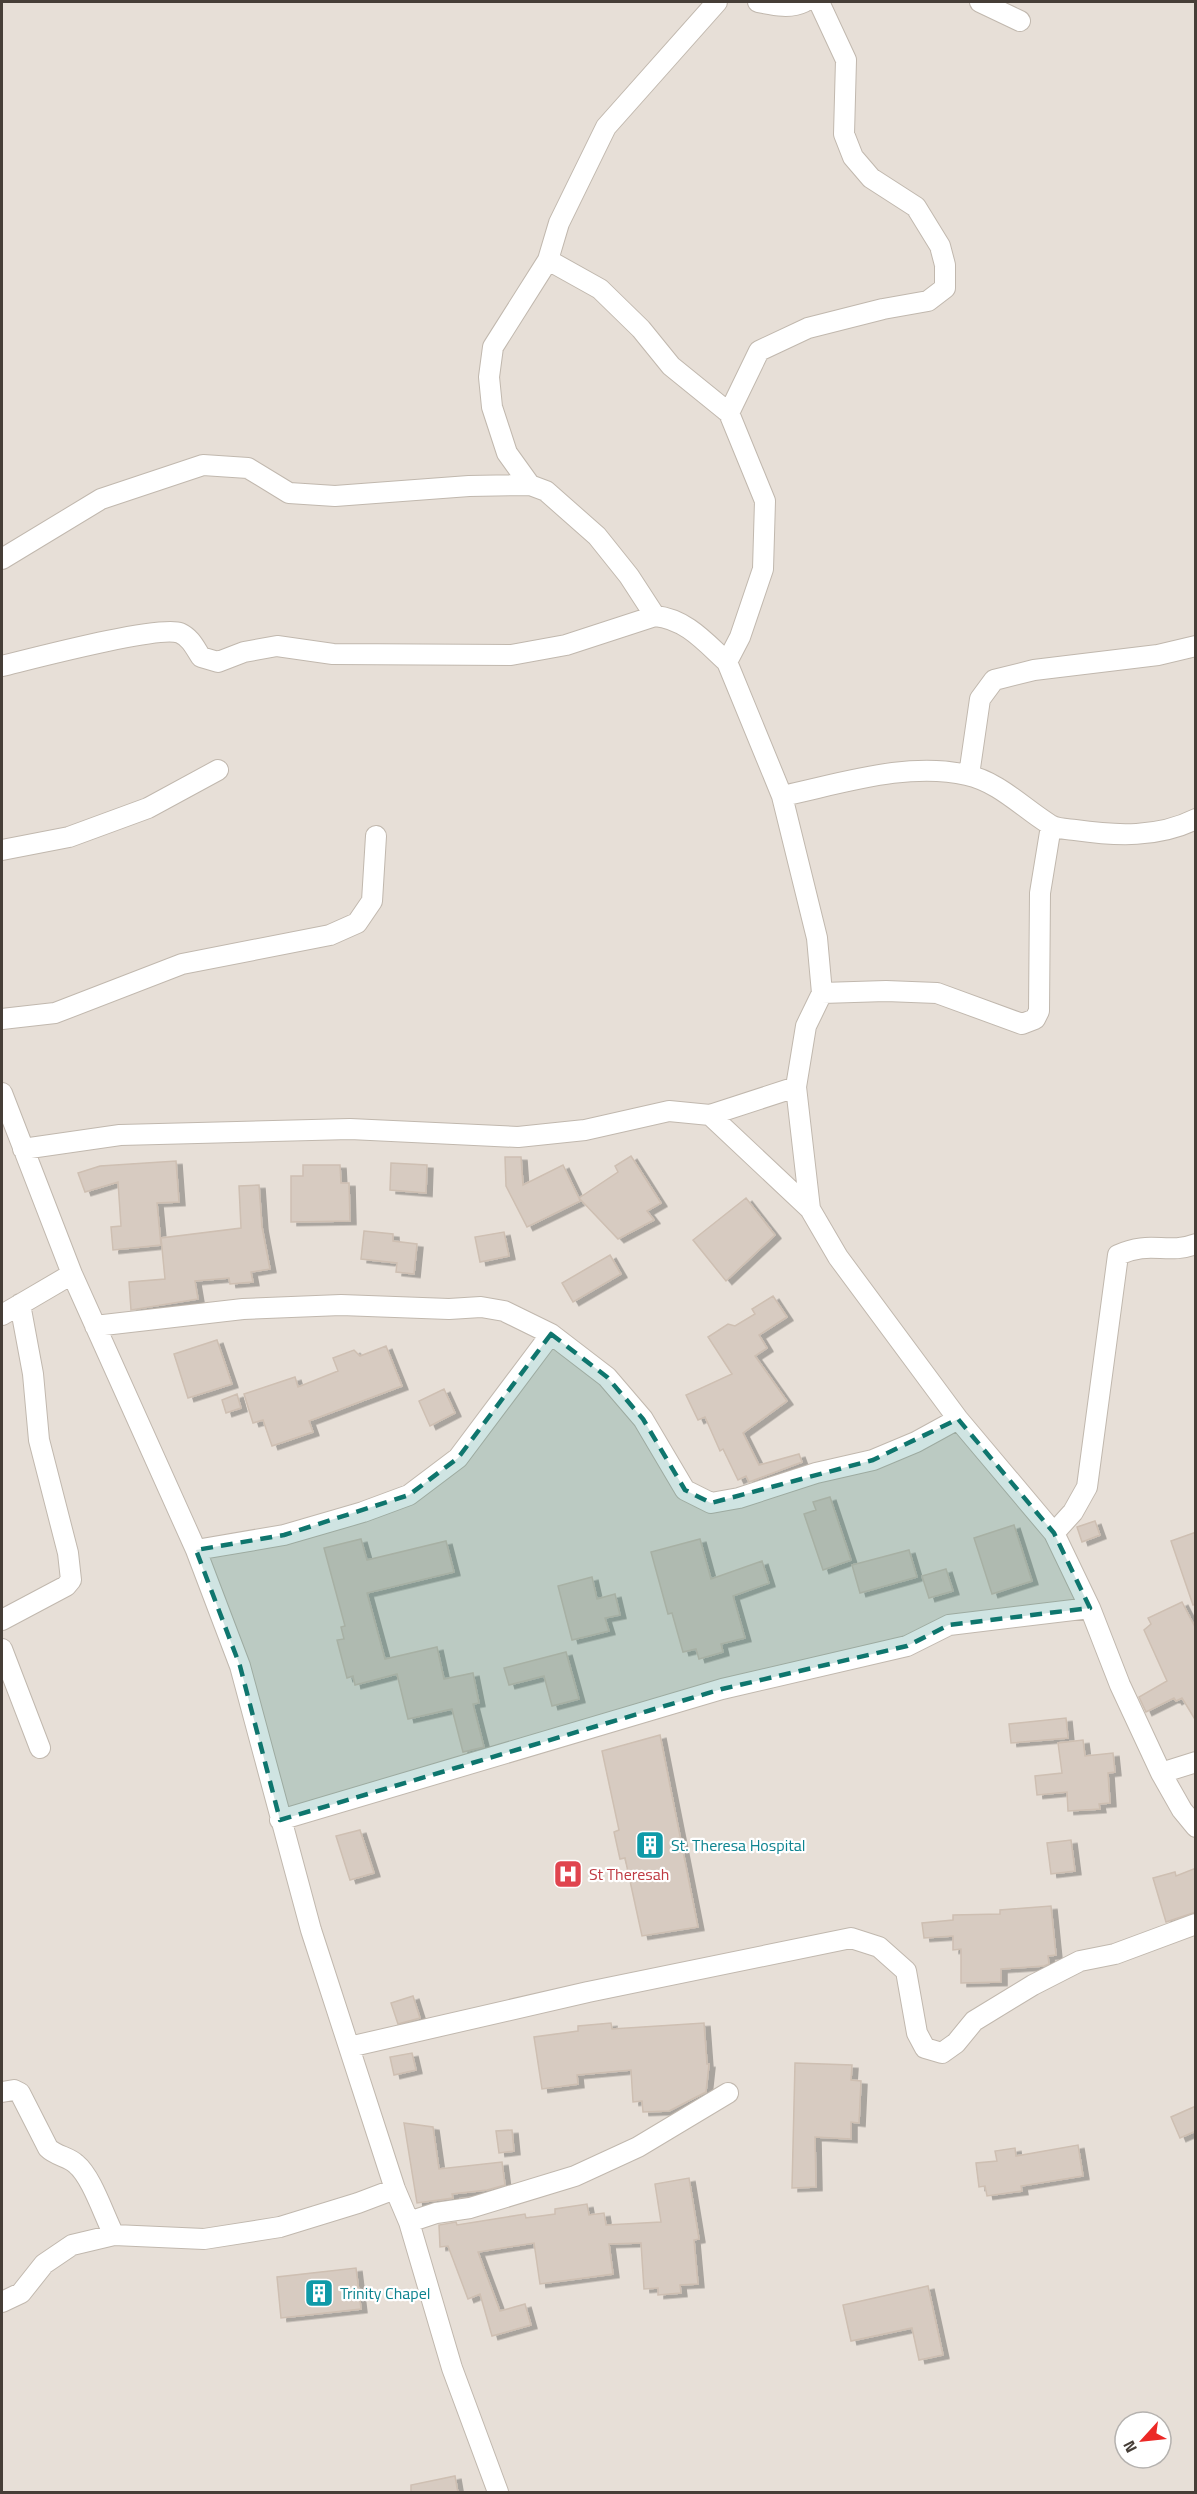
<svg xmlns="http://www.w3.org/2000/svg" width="1197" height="2494" viewBox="0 0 1197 2494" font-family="'Titillium Web',sans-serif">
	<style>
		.residential { fill: #e7dfd7; fill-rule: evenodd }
		.building { fill: #d7cbc1; stroke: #cebfb2; stroke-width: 1.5; filter: url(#shadow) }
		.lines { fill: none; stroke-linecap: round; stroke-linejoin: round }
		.minor-casing { stroke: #c1b8ae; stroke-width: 22 }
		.minor { stroke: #fff; stroke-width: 20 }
		.marked { fill: #0f766e; fill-opacity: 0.2; stroke: #0f766e; stroke-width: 4.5; stroke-dasharray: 12 8; stroke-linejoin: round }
		.labels { text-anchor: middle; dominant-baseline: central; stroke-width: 4.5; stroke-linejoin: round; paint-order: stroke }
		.culture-label { font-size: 16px; fill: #0d838f; stroke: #fff; text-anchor: start }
		.health-label { font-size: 16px; fill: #be3a42; stroke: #fff; text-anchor: start }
	</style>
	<defs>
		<filter id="shadow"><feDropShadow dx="6" dy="3.5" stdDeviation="0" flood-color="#0004"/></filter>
	</defs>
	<rect width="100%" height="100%" fill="#f3eee8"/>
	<!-- residential -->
	<path class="residential" d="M2,2H1195V2492H2ZM1125,2422H1161V2458H1125Z"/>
	<!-- building -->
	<path class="building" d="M631,1156L661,1203L647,1211L654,1220L618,1239L579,1198L580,1201L527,1227L506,1186L505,1157H521L523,1185L563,1165L579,1198L618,1172L615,1166Z
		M176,1161L179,1202L157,1203L161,1245L113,1250L111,1227L121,1226L118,1182L85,1192L78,1173L100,1166Z
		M391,1163L427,1165L426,1193L390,1190Z
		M303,1165H340L341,1183H349L350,1221L291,1222V1176H303Z
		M259,1185L262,1227L270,1269L251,1272L253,1282L230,1284L229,1278L195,1281L198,1299L131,1310L129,1282L165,1279L161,1238L241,1228L239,1186Z
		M746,1198L775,1235L726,1281L693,1240Z
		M364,1231L393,1234V1241L417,1244L414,1274L396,1272L397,1263L361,1259Z
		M504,1232L509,1256L480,1262L475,1237Z
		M610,1255L621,1274L573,1302L562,1283Z
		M773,1296L787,1317L759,1335L767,1348L755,1356L787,1401L743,1433L759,1465L799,1454L802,1462L749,1482L746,1476L738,1480L723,1449L720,1451L705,1417L698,1420L686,1395L732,1374L708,1337L728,1324L735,1326L755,1314L752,1309Z
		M217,1340L232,1384L188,1398L174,1354Z
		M386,1346L402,1386L309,1421L313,1432L272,1446L263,1420L253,1423L244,1394L295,1377L298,1387L338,1371L333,1358L354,1350L360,1356Z
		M444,1389L455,1413L430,1426L419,1401Z
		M237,1394L241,1408L226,1413L222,1400Z
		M830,1497L851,1560L823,1570L804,1514L816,1510L813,1502Z
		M1095,1521L1100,1535L1082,1542L1077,1527Z
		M1014,1525L1032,1581L992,1594L974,1538Z
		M1196,1532V1604L1193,1605L1171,1541Z
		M361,1539L367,1560L446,1541L454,1572L367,1593L385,1659L437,1647L444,1679L473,1673L479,1703L473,1704L484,1747L463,1752L452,1709L408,1719L397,1674L355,1685L353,1676L347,1678L337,1640L344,1639L341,1627L345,1626L324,1548Z
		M700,1539L711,1579L762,1561L769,1583L733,1596L745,1638L721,1644L723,1652L699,1659L696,1649L683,1652L672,1613L668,1614L651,1552Z
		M909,1550L917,1577L860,1593L852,1565Z
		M946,1569L953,1591L929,1598L922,1576Z
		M592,1577L597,1599L615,1594L620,1615L605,1618L609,1631L572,1640L558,1586Z
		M1182,1602L1196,1629V1721L1182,1698L1176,1701L1174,1698L1146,1712L1139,1697L1167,1681L1144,1630L1151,1624L1148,1618Z
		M566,1652L579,1699L552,1706L544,1676L509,1685L504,1668Z
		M1066,1718L1068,1738L1011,1743L1009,1724Z
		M660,1735L698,1927L642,1936L625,1858L620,1859L614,1832L619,1830L602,1751Z
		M1083,1740L1085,1756L1113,1753L1115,1772L1108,1773L1110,1803L1099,1804L1100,1809L1068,1811L1067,1792L1037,1795L1035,1776L1062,1773L1058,1743Z
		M360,1830L374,1873L350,1880L336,1836Z
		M1071,1840L1075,1871L1051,1874L1047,1843Z
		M1196,1868V1912L1166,1922L1153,1878L1175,1872L1176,1876Z
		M1051,1906L1056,1955L1048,1956L1049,1964L1044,1966L1001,1969V1982L961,1983V1949L953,1950V1936L924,1938L922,1923L953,1920V1915L1000,1914V1910Z
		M413,1996L420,2018L398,2024L391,2003Z
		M611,2023L612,2029L704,2023L707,2064H709L706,2092L669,2111L643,2112L642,2101L633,2102L631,2070L577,2075L578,2084L542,2089L534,2037L578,2031V2026Z
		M412,2053L416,2070L394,2075L390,2057Z
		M795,2063L852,2065L851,2080L861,2081L859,2123L851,2122V2139L815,2137L816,2187L792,2188Z
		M1196,2106V2131L1180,2138L1171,2117Z
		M404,2123L433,2127L439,2169L502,2162L505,2185L487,2190L452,2194L453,2198L417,2203Z
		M512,2130L514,2151L499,2153L496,2131Z
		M1078,2145L1083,2176L1021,2186L1022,2191L987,2196L985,2186L979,2187L976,2163L997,2161L995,2151L1015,2148L1016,2156Z
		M689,2178L699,2239L694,2240L698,2284L680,2285L681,2293L658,2295V2288L644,2289L641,2243L609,2244L613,2274L540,2284L534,2243L478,2252L500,2311L525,2304L531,2325L492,2336L480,2294L468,2299L448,2246L440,2247L439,2225L456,2222L457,2225L525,2214L526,2218L555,2214V2209L587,2204L589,2215L604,2213L606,2225L661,2222L655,2184Z
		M356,2268L361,2309L281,2318L277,2277Z
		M928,2286L943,2355L919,2360L912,2328L851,2341L843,2305Z
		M455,2476L458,2493H411V2485Z"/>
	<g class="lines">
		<!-- minor casing -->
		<g class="minor-casing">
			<path id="minor" d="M717,2L606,127L559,223L548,260L600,289L641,329L671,366L729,413L765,501L763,569L740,637L727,662L782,796L817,938L822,993L806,1026L796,1087L810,1209L838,1257L958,1419L1054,1533L1090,1608L1120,1685L1161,1773L1182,1810L1196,1827
				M758,2C773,5 790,9 804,2
				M980,2L1020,21
				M729,413L759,351L808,328L883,309L928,301L945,288V265L940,246L916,207L871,178L853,157L844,134L846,60L819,2
				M530,485L507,453L492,407L489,377L493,347L548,260
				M2,559L101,499L203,465L248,468L289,493L335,496L469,486L530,485L546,491L597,536L629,576L655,616
				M2,666C31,659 159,625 180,633C191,638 195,648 201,657L218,662L244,652L277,646L333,654L511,655L566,645L655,616C686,619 705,642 727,662
				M969,775L980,699L994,680L1034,670L1158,655L1196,646
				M782,796C840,784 908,761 967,775C999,782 1023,808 1049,824C1055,829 1067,829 1075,830C1116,836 1158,838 1196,819
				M2,850L69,837L148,808L218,770
				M822,993L886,991L937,993L1022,1024L1035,1019L1039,1011L1040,893L1051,826
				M2,1019L55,1013L182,964L330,935L357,923L372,901L376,836
				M2,1093L72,1274L196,1550L240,1666L311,1930L395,2189L409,2222L452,2368L498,2492
				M710,1115L810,1209
				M23,1149L120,1135L350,1129L518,1137L585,1130L669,1111L710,1115L796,1087
				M2,1315L72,1274
				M95,1326L243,1309L341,1305L449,1309L481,1307L504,1311L551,1334L607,1377L643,1419L685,1490L711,1503L739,1498L816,1473L873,1460L916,1442L958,1419
				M1054,1533L1073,1512L1087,1487L1118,1255C1150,1240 1167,1255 1196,1244
				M196,1550L284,1535L363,1512L409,1495L458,1458L551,1334
				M2,1620L66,1586L71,1580L68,1553L39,1440L33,1374L20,1304
				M2,1649L40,1748
				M1161,1773L1196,1762
				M280,1820L722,1689L907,1646L949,1625L1090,1608
				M349,2047L588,1992L851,1938L879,1947L906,1971L917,2033L925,2048L942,2053L956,2043L974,2021L1033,1985L1080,1961L1115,1954L1196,1924
				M2,2092L14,2090L20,2093L48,2148C56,2156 69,2157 76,2164C92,2177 104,2216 114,2235
				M409,2222L436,2213L470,2208L575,2176L638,2147L728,2093
				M2,2302L21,2293L44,2264L72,2245L114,2235L204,2239L280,2227L358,2203L395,2189"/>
		</g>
		<!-- minor -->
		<use href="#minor" class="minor"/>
	</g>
	<!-- marked area -->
	<path class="marked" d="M551,1334L607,1377L643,1419L685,1490L711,1503L873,1460L958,1419L1054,1533L1090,1608L949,1625L907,1646L722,1689L280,1820L240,1666L196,1550L284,1535L409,1495L458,1458Z"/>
	<!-- icons -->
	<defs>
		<g id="building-square" transform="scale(1.5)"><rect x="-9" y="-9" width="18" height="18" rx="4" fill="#0f9aa8" stroke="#fff"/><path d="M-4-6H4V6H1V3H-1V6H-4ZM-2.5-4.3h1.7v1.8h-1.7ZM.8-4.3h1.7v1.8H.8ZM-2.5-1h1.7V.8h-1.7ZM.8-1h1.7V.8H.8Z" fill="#fff"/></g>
		<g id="hospital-square" transform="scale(1.5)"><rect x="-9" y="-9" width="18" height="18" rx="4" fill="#e0444e" stroke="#fff"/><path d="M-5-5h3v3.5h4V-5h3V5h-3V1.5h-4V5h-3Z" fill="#fff"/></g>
	</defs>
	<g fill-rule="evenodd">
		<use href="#building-square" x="650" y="1845"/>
		<use href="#hospital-square" x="568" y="1874"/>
		<use href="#building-square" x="319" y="2293"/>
	</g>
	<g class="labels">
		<!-- culture labels -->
		<g class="culture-label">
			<text x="671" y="1845">St. Theresa Hospital</text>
			<text x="340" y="2293">Trinity Chapel</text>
		</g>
		<!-- health labels -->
		<g class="health-label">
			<text x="589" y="1874">St Theresah</text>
		</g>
	</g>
	<!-- border -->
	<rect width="1197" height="2494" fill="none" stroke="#463e37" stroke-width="6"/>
	<!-- north arrow -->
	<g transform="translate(1143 2440) rotate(243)"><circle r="28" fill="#ffffff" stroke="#b5b2af" stroke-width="1.5"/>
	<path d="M0-4.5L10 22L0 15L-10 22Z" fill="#ec2826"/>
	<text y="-9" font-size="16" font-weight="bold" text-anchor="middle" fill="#463e37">N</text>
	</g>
</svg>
